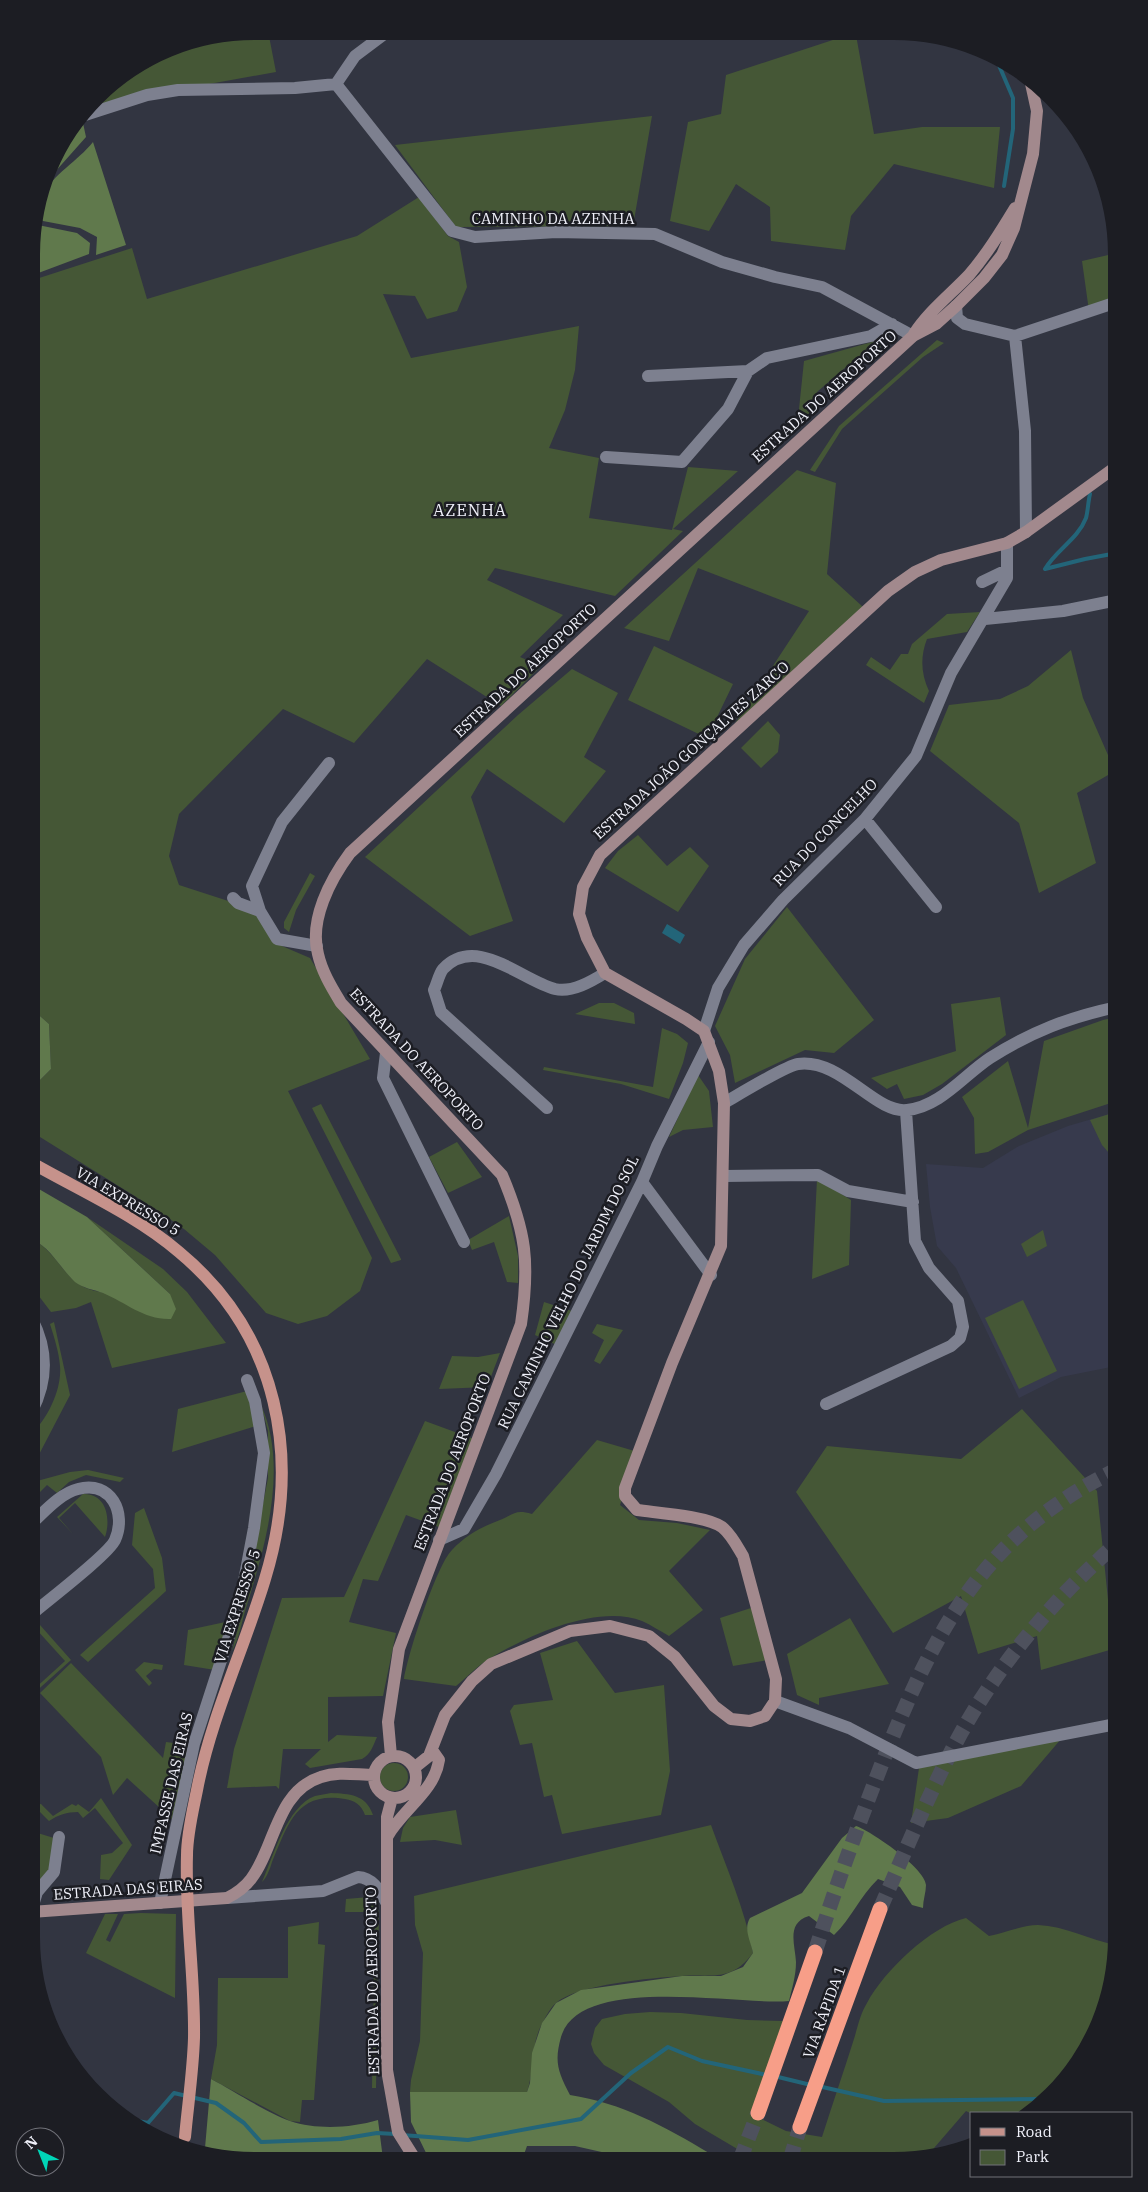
<svg xmlns="http://www.w3.org/2000/svg" width="1148" height="2192" viewBox="0 0 1148 2192" font-family="'IBM Plex Serif',serif">
	<style>
		.built { fill: #373a4d }
		.green { fill: #455736 }
		.forest { fill: #60794c }
		.water { fill: #236579 }
		.lines { fill: none; stroke-linecap: round; stroke-linejoin: round }
		.stream { stroke: #236579; stroke-width: 4 }
		.highway-tunnel { stroke: #4e515d; stroke-width: 15; stroke-dasharray: 15 8; stroke-linecap: butt }
		.street { stroke: #7d808f; stroke-width: 12 }
		.secondary { stroke: #a2898d; stroke-width: 12 }
		.primary { stroke: #c6928b; stroke-width: 12 }
		.highway { stroke: #f79e88; stroke-width: 15 }
		.labels { text-anchor: middle; dominant-baseline: central; stroke-width: 5; stroke-linejoin: round; paint-order: stroke }
		.street-label { font-size: 15px; fill: #f0f1fa; stroke: #1c1d23 }
		.neighbourhood-label { font-size: 16px; letter-spacing: 1px; fill: #f0f1fa; stroke: #1c1d23 }
	</style>
	<rect width="100%" height="100%" fill="#323541"/>
	<!-- built -->
	<path class="built" d="M1116,1112V1192L1108,1233L1116,1234V1366L1061,1377L1019,1398L956,1268L937,1246L930,1207L926,1164L983,1168L1019,1146L1068,1126Z"/>
	<!-- green -->
	<path class="green" d="M254,31H268L276,72L93,105L107,87L169,48Z
		M848,35H856L874,134L922,127H1000L994,188L894,164L851,216L845,250L771,241L770,207L736,184L709,231L670,221L688,122L721,114L726,75Z
		M652,116L633,226L456,227L395,145Z
		M419,197L448,236L459,242L467,287L457,311L427,319L415,296L383,294L411,358L579,326L575,370L565,410L549,448L599,458L589,518L672,530L688,467L738,471L673,529L683,531L615,596L495,568L487,580L563,615L520,657L541,666L501,706L427,659L354,743L283,709L179,814L169,856L179,885L262,912L282,946L310,958L370,1059L288,1091L372,1258L360,1291L327,1316L298,1324L266,1313L215,1255L184,1229L157,1210L32,1132V1088L51,1069L49,1024L32,1009L33,280L132,248L147,299L357,236Z
		M1117,253V302L1089,311L1082,261Z
		M890,337L880,347L846,367L817,392C816,408 808,416 797,428L804,361Z
		M937,340L944,343L923,357L842,429L815,472L810,470L839,426Z
		M797,470L836,483L827,574L863,607L734,725L809,611L698,568L669,641L624,628Z
		M980,612L967,632L927,639C920,657 921,674 929,691L924,703L866,665L871,657L890,670L901,654H908L912,644L947,614Z
		M654,646L733,684L707,738L628,700Z
		M1071,650L1083,698L1115,771L1077,793L1096,863L1039,893L1019,823L930,751L949,705L1000,699L1028,686Z
		M572,669L618,693L584,757L606,771L564,823L487,769L471,797L513,921L470,936L365,857L518,715Z
		M768,721L780,735L778,752L761,768L741,748Z
		M638,835L667,866L690,847L709,866L678,912L605,868L618,851Z
		M310,873L315,876L296,910L289,932L284,928V922Z
		M787,907L874,1020L834,1053L805,1050L735,1083L730,1055L715,1026L745,959Z
		M1000,997L1006,1035L942,1084L923,1095L904,1099L897,1084L887,1089L871,1078L956,1051L951,1004Z
		M599,1003H614L634,1013L635,1024L575,1014Z
		M1117,1017V1101L1028,1130L988,1152L975,1154L974,1118L962,1097L1008,1061L1028,1128L1044,1041L1103,1020Z
		M662,1028L677,1034L688,1043L683,1063L669,1099L621,1084L543,1070L544,1067L653,1087Z
		M698,1075L709,1091L713,1127L683,1130L669,1137Z
		M321,1104L401,1259V1260L391,1263L312,1108Z
		M1116,1112V1161L1102,1145L1090,1120Z
		M457,1142L482,1177L448,1193L429,1157Z
		M817,1179L851,1200L849,1265L812,1279Z
		M509,1216L518,1256V1283L507,1282L494,1242L472,1250L468,1240Z
		M87,1217L163,1269L187,1292L226,1343L112,1368L91,1302L76,1308L51,1312L32,1287V1239C52,1249 59,1268 76,1282C96,1299 144,1294 170,1294Z
		M1043,1230L1047,1246L1027,1257L1021,1244Z
		M1023,1300L1057,1371L1019,1389L985,1318Z
		M544,1302L575,1312L559,1346L535,1335Z
		M54,1322L70,1395L33,1466L37,1481L70,1472L88,1470L124,1478L120,1482L86,1475L69,1482L57,1493L47,1485L40,1492L32,1483V1433C48,1418 62,1389 60,1366C59,1352 54,1337 50,1324Z
		M597,1324L623,1330L600,1364L594,1361L604,1340L592,1333Z
		M500,1353L487,1387L439,1389L452,1356L478,1357Z
		M247,1391L256,1426L172,1452L178,1409Z
		M261,1405C289,1467 265,1547 246,1608C242,1621 239,1639 232,1651L244,1602L268,1478V1431Z
		M1022,1409L1097,1491L1113,1649L1041,1670L1037,1636L978,1654L961,1596L893,1633L796,1492L827,1446L961,1459Z
		M425,1421L474,1439L439,1527L406,1515L378,1581L363,1579L349,1622L396,1633L383,1696L328,1697V1742L337,1735L377,1737C373,1746 371,1754 362,1759L310,1768L305,1764L321,1749H283L279,1789L276,1786L227,1788L234,1749L282,1598L344,1597Z
		M597,1440L638,1452L620,1505L639,1520L677,1523L710,1530L669,1571L703,1610L669,1636C660,1631 651,1625 642,1621C598,1603 523,1637 486,1661C475,1668 466,1678 456,1686L404,1679C408,1654 436,1566 452,1550C466,1535 481,1527 500,1520C515,1514 515,1509 532,1514Z
		M83,1494C107,1493 111,1520 105,1537L75,1503L59,1518L73,1534L57,1517Z
		M144,1508L162,1558L166,1591L88,1662L80,1655L155,1588L153,1569L132,1545L135,1513Z
		M754,1607L768,1660L733,1666L720,1618Z
		M850,1618L889,1684L819,1698V1705L797,1695L787,1654Z
		M230,1621L215,1670L184,1665L188,1630Z
		M40,1625L71,1660L32,1695V1691L65,1661L36,1629Z
		M577,1641L615,1693L664,1685L670,1771L661,1815L562,1834L552,1795L544,1797L532,1743L520,1745L510,1711L514,1705L553,1700L540,1653Z
		M144,1662L163,1665L162,1670L154,1669L146,1676L152,1683L149,1686L135,1670Z
		M71,1663L163,1758L166,1742L190,1745L172,1819L127,1778L113,1795L101,1757L40,1693Z
		M1061,1739L1021,1786L948,1818L911,1823L919,1768Z
		M380 1777a14 14 0 1 1 28 0a14 14 0 1 1-28 0Z
		M331,1793C349,1794 366,1794 373,1815H365C361,1804 355,1801 345,1799C296,1791 288,1825 272,1862C270,1869 266,1879 262,1882C273,1857 287,1806 315,1796C320,1795 326,1794 331,1793Z
		M101,1798L132,1845L109,1880L100,1879L101,1855L112,1853L123,1843L95,1808L83,1818L78,1812C67,1812 58,1815 49,1821L38,1810L31,1809V1805L41,1804L53,1816L72,1804L76,1806L78,1804L89,1812Z
		M456,1810L462,1845L435,1840L400,1842L403,1828L410,1817Z
		M711,1825C726,1867 745,1909 753,1953C731,1982 714,1974 682,1976C652,1978 578,1984 556,2003C551,2007 546,2016 543,2022C530,2044 535,2069 527,2092H410L411,2080L420,2041L423,1953L415,1925L414,1896Z
		M31,1831L54,1838L50,1869L31,1906Z
		M369,1897L375,1902L379,1912L376,2088H372L375,1912H345L346,1899Z
		M141,1913L176,1914L175,1998L86,1953L105,1914H118L106,1940L110,1942L124,1914Z
		M966,1918L989,1936C1004,1933 1023,1925 1038,1925C1065,1926 1090,1940 1116,1945V1953L1100,2023L1071,2074L1029,2113L972,2114L966,2111L928,2155L894,2161L756,2160L695,2124L669,2102L604,2065L594,2053L591,2044L595,2028L602,2019L625,2014L650,2012L681,2013L747,2020L783,2021L751,2114L786,2131L822,2137C832,2105 843,2074 853,2042C857,2030 860,2014 867,2003C884,1971 931,1926 966,1918Z
		M319,1922L318,1944L325,1945L314,2100H302L300,2122L290,2121L211,2079L217,2045L218,1978H288V1927Z
		M569,2152L626,2160H605L597,2157L592,2160H522L523,2157H546Z"/>
	<!-- forest -->
	<path class="forest" d="M83,123L86,137L46,182L54,155L78,125Z
		M93,142L126,245L96,255L97,237L80,228L43,221L36,214C38,209 39,201 42,196C53,174 78,161 93,142Z
		M35,220L38,225L77,233L90,243L89,254L33,275Z
		M32,1009L49,1024L51,1069L32,1088Z
		M32,1185L87,1217L170,1294L176,1309L171,1319C144,1320 127,1303 103,1293C95,1290 82,1288 75,1282C59,1267 52,1249 32,1239Z
		M856,1826C871,1831 925,1868 926,1885C926,1892 923,1900 923,1908L912,1905L900,1887L878,1879C860,1896 851,1919 834,1935L809,1916C786,1923 795,1944 796,1962C796,1976 792,1988 789,2001C739,2006 580,1973 561,2037C554,2062 558,2072 570,2095C622,2103 664,2126 709,2153L706,2160H637L575,2146H527L522,2160L474,2158L429,2159L411,2122L410,2092H527L530,2083L532,2053L542,2023L556,2003L581,1990L682,1976H721L743,1967L753,1953C751,1942 743,1929 750,1918L802,1893L842,1838Z
		M211,2079C234,2091 267,2113 290,2121C317,2130 351,2128 378,2120L383,2159L219,2157L205,2148Z"/>
	<!-- water -->
	<path class="water" d="M667,924L685,935L680,944L662,933Z"/>
	<g class="lines">
		<!-- stream -->
		<path class="stream" d="M995,56L1013,98V129L1004,186
			M1090,494C1088,502 1088,511 1086,518C1078,539 1056,550 1045,569L1085,559L1117,553
			M774,2076L811,2085
			M818,2086L884,2101L1044,2099
			M128,2119L148,2123L174,2093L216,2103L244,2123L261,2142L341,2139L377,2133L395,2134
			M402,2135L468,2140L581,2119L631,2073L668,2047L702,2061L767,2075"/>
		<!-- highway-tunnel -->
		<path class="highway-tunnel" d="M880,1909C906,1850 930,1790 961,1733C1001,1661 1055,1598 1116,1544
			M815,1952C835,1889 857,1828 881,1766C933,1633 982,1535 1116,1470
			M740,2160L758,2113
			M790,2160L800,2127"/>
		<!-- street -->
		<path class="street" d="M336,84L452,231L475,237L556,232L655,234L722,262L775,277L822,287L913,336
			M336,84L355,56L387,32
			M85,115L147,95L178,90L295,88L336,84
			M956,306L957,318L965,324L1015,336
			M1015,336L1025,431L1026,532
			M1015,336L1117,302
			M648,376L748,371L767,358L871,336L892,324
			M606,457L682,462L728,409L748,371
			M982,582L1007,570
			M985,619L1063,611L1117,600
			M865,819L936,907
			M233,898L238,903L260,911L277,939L317,946
			M260,911L252,886L282,822L329,763
			M704,1031L718,988L744,945L783,900L865,819L916,756L951,673L1007,578V543
			M386,1053L383,1078L464,1242
			M724,1103C738,1095 785,1066 798,1064C841,1058 875,1114 907,1110C940,1107 964,1075 990,1058C1031,1032 1069,1017 1117,1007
			M547,1108L441,1012L434,990C437,984 439,974 443,969C476,934 521,980 555,989C572,993 592,981 605,973
			M724,1176L818,1175L848,1191L913,1202
			M642,1182L711,1275
			M826,1404L951,1346L960,1338L963,1327L958,1301L929,1268L915,1241L906,1111
			M32,1411C48,1380 48,1350 32,1319
			M439,1540L464,1529L496,1474L642,1182L657,1146L709,1042
			M32,1614C47,1601 109,1554 115,1540C127,1513 111,1480 78,1489C61,1493 45,1511 32,1523
			M775,1701L849,1728L916,1763L1116,1724
			M227,1898L323,1891L358,1877C373,1878 379,1890 386,1902
			M160,1903L194,1744L240,1602L254,1528L264,1453L255,1401L247,1380
			M31,1912L37,1892L54,1872L59,1837"/>
		<!-- secondary -->
		<path class="secondary" d="M914,334C929,311 950,295 969,275C987,254 1001,231 1015,208
			M391,1756L388,1722L399,1649L521,1324C530,1262 526,1232 502,1175L341,1003C332,988 322,972 318,954C309,920 330,880 350,853L913,336L936,324L956,306L984,278L1002,255L1014,228L1033,154L1037,111L1030,79
			M374 1777a21 21 0 1 1 42 0a21 21 0 1 1-42 0Z
			M414,1768L429,1756L445,1715L472,1681L491,1664L570,1631L610,1626L649,1636L675,1657L714,1706L731,1719L750,1721L765,1716L775,1701L776,1679L743,1556C737,1546 731,1534 722,1527C706,1516 658,1513 637,1510L625,1496V1488L672,1363L721,1246L724,1103L719,1071L704,1031L686,1019L605,973L587,938L579,914L583,887L600,855L888,591L915,572L941,560L1007,543L1026,532L1117,466
			M392,1798L387,1817V2070L398,2132L415,2159
			M387,1837C402,1810 435,1791 439,1760L432,1750
			M31,1912L227,1898C235,1894 245,1887 251,1879C275,1848 276,1791 321,1777C338,1771 357,1775 374,1775"/>
		<!-- primary -->
		<path class="primary" d="M32,1163C81,1191 136,1215 179,1252C279,1335 302,1458 265,1579C244,1649 211,1717 197,1790C193,1810 187,1834 187,1855C185,1916 195,1977 194,2038C193,2071 188,2104 185,2137"/>
		<!-- highway -->
		<path class="highway" d="M758,2113L815,1952
			M800,2127L880,1909"/>
	</g>
	<g class="labels">
		<!-- street labels -->
		<g class="street-label">
			<text x="553" y="218">CAMINHO DA AZENHA</text>
			<text transform="translate(824 396) rotate(-42)">ESTRADA DO AEROPORTO</text>
			<text transform="translate(525 670) rotate(-43)">ESTRADA DO AEROPORTO</text>
			<text transform="translate(691 750) rotate(-42)">ESTRADA JOÃO GONÇALVES ZARCO</text>
			<text transform="translate(825 832) rotate(-46)">RUA DO CONCELHO</text>
			<text transform="translate(417 1059) rotate(47)">ESTRADA DO AEROPORTO</text>
			<text transform="translate(128 1201) rotate(31)">VIA EXPRESSO 5</text>
			<text transform="translate(568 1292) rotate(-64)">RUA CAMINHO VELHO DO JARDIM DO SOL</text>
			<text transform="translate(452 1462) rotate(-69)">ESTRADA DO AEROPORTO</text>
			<text transform="translate(237 1606) rotate(-72)">VIA EXPRESSO 5</text>
			<text transform="translate(171 1783) rotate(-77)">IMPASSE DAS EIRAS</text>
			<text transform="translate(128 1889) rotate(-4)">ESTRADA DAS EIRAS</text>
			<text transform="translate(372 1981) rotate(-91)">ESTRADA DO AEROPORTO</text>
			<text transform="translate(824 2012) rotate(-70)">VIA RÁPIDA 1</text>
		</g>
		<!-- neighbourhood labels -->
		<g class="neighbourhood-label">
			<text x="470" y="510">AZENHA</text>
		</g>
	</g>
	<!-- crop -->
	<path d="M0 0H1148V2192H0ZM254 40H894A214 214 0 0 1 1108 254V1938A214 214 0 0 1 894 2152H254A214 214 0 0 1 40 1938V254A214 214 0 0 1 254 40Z" fill="#1c1d23" fill-rule="evenodd"/>
	<!-- legend -->
	<rect x="970" y="2112" width="162" height="65" fill="#1c1d23" stroke="#717279"/>
	<rect x="980" y="2128" width="25" height="8" fill="#c6928b" stroke="#717279"/>
	<text x="1016" y="2137" font-size="15" fill="#f0f1fa">Road</text>
	<rect x="980" y="2150" width="25" height="15" fill="#455736" stroke="#717279"/>
	<text x="1016" y="2162" font-size="15" fill="#f0f1fa">Park</text>
	<!-- north arrow -->
	<g transform="translate(40 2152) rotate(317)"><circle r="24" fill="#1c1d23" stroke="#717279"/>
	<path d="M0-4L9 19L0 12L-9 19Z" fill="#00d5b7"/>
	<text y="-8" font-size="14" font-weight="bold" text-anchor="middle" fill="#f0f1fa">N</text>
	</g>
</svg>
